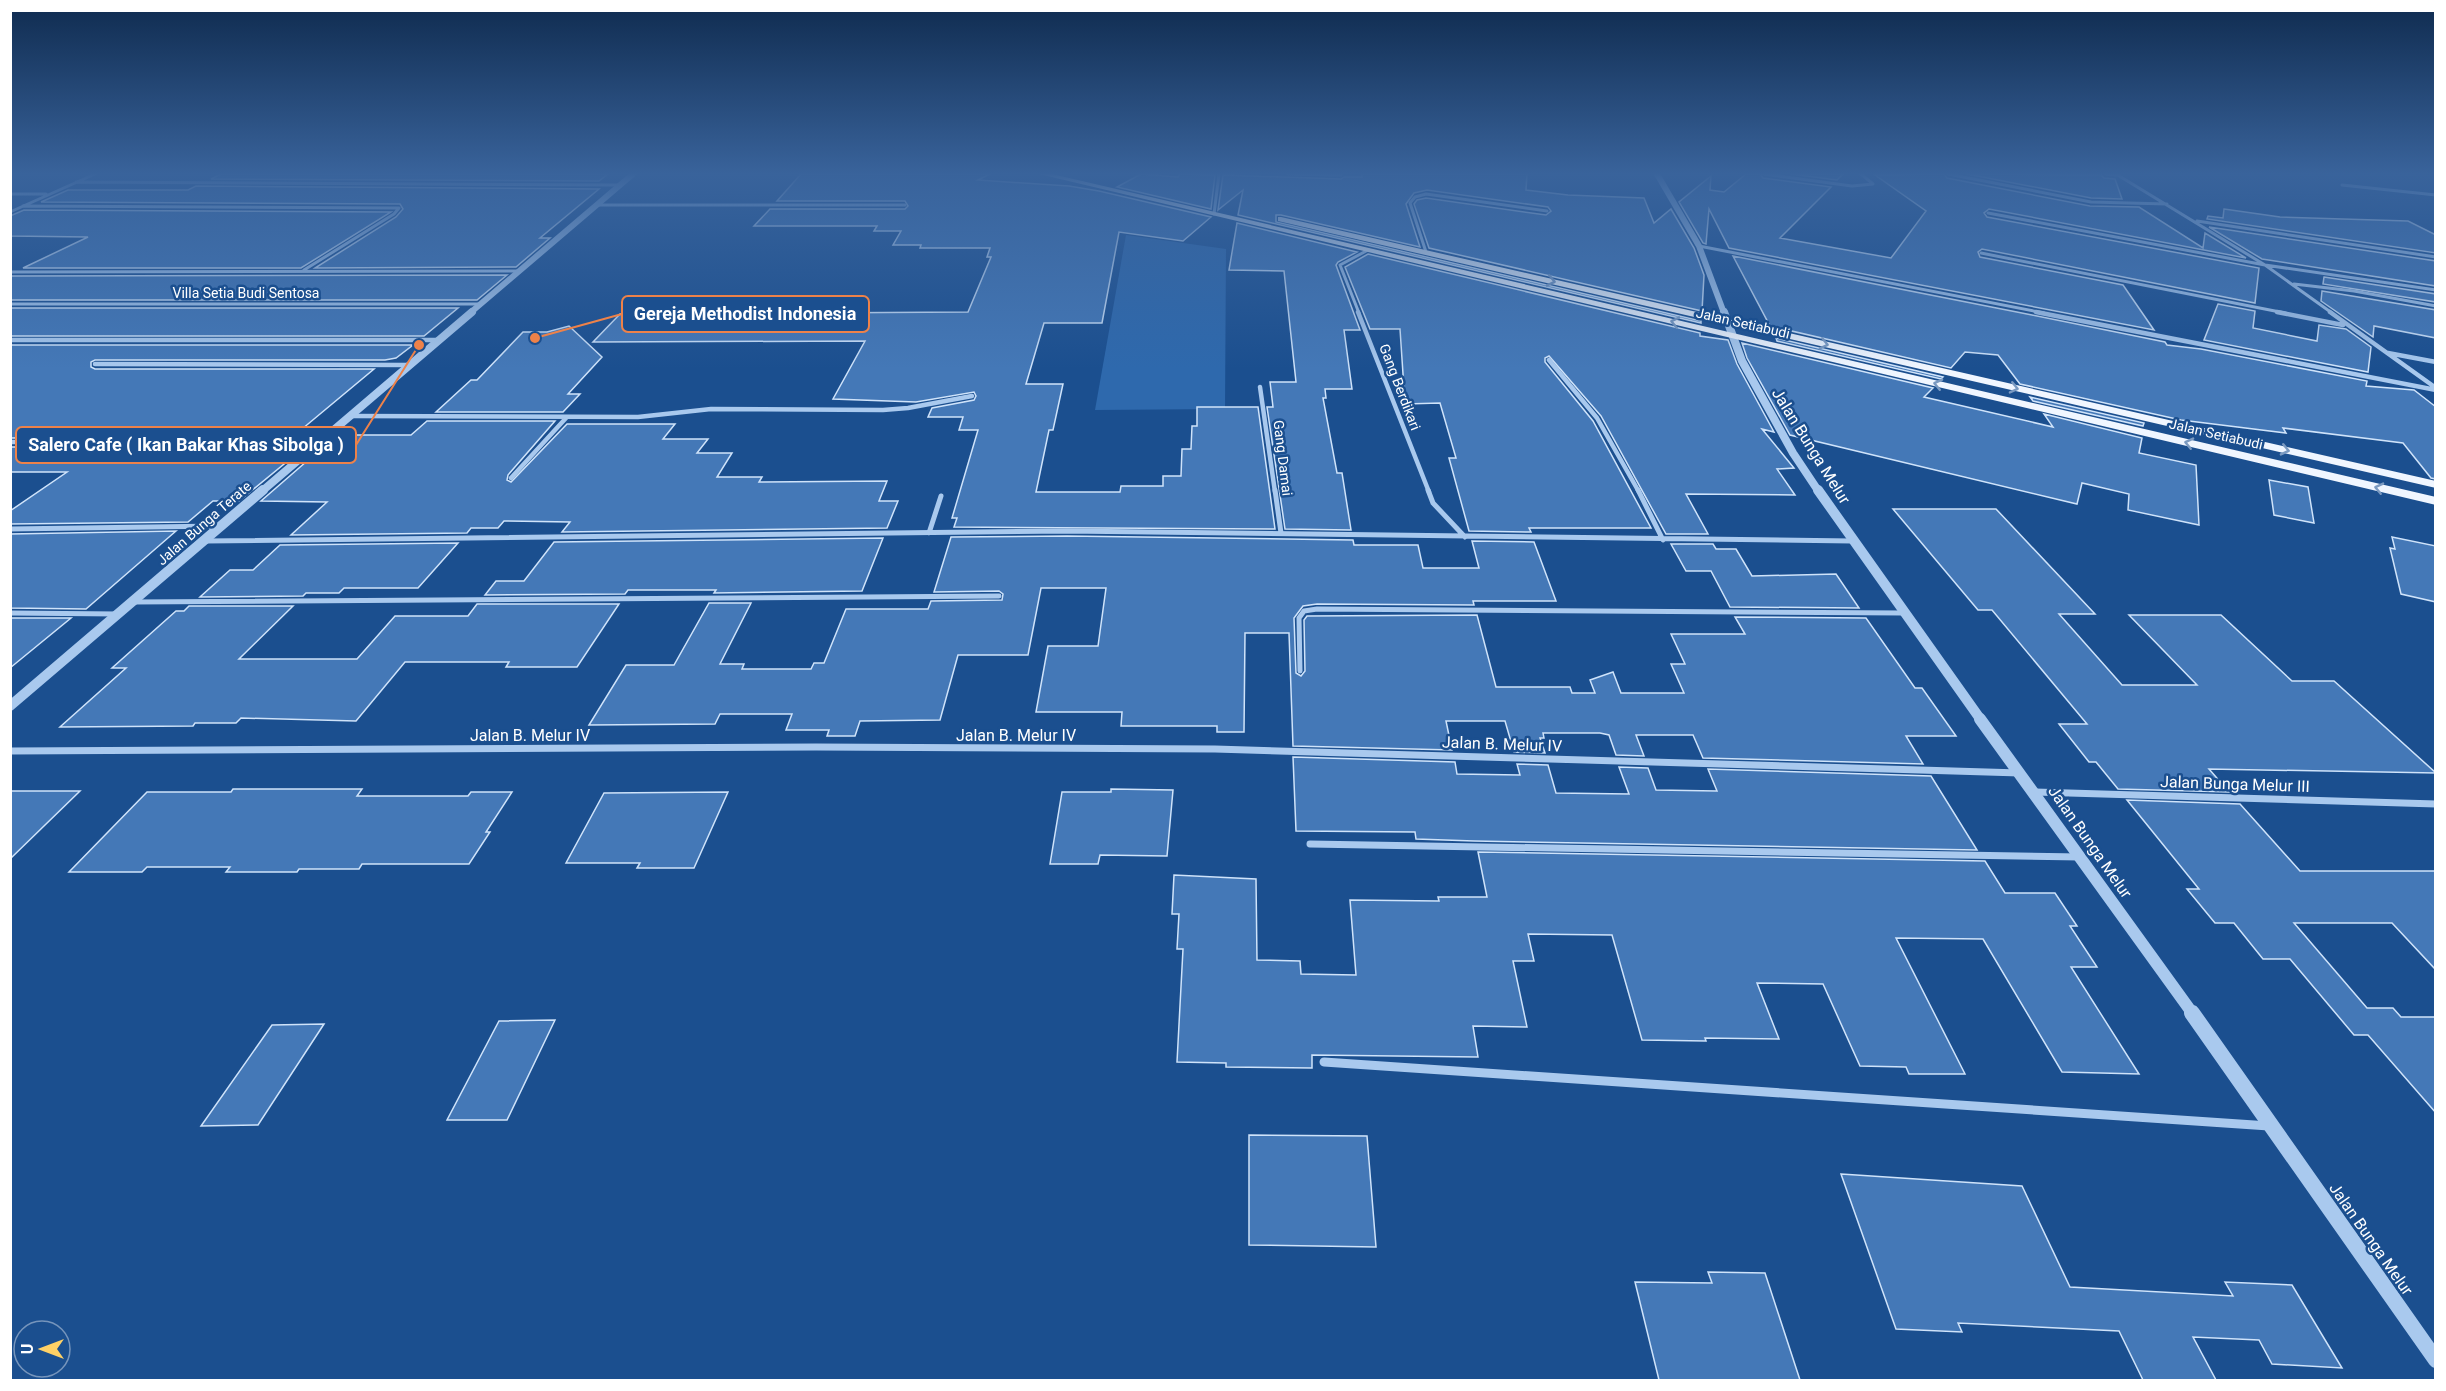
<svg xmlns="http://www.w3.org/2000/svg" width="2446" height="1391" viewBox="0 0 2446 1391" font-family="Roboto,sans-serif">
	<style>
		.green { fill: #2e69ad }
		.building { fill: #4478b7; stroke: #cfe3fa; stroke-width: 1.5 }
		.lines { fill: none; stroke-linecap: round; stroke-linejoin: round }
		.minor-far4 { stroke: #a9c9ee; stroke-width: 3 }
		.minor-far3 { stroke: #a9c9ee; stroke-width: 4.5 }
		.minor-far2 { stroke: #a9c9ee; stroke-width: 5 }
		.minor-far1 { stroke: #a9c9ee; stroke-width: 7 }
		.minor { stroke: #a9c9ee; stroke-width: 9 }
		.tertiary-far4 { stroke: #a9c9ee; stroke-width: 6 }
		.tertiary-far3 { stroke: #a9c9ee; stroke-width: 8 }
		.tertiary-far2 { stroke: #a9c9ee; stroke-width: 10 }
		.tertiary-far1 { stroke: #a9c9ee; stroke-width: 12 }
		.tertiary { stroke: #a9c9ee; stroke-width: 16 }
		.primary { fill: #f0f6ff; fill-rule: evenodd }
		.oneway { stroke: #7b9ac1 }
		.labels { text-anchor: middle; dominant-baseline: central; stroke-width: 5; stroke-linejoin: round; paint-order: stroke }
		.far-street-label { font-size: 14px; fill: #fff; stroke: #1b4f8f }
		.street-label { font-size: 16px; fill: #fff; stroke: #1b4f8f }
		.leader { fill: none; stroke: #ee8249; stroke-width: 2 }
		.callout-dot { fill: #ee8249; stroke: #1b4f8f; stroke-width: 2 }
		.callout { fill: #1b4f8f; stroke: #ee8249; stroke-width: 2 }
		.callout-label { font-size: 18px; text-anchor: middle; font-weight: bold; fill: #fff }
	</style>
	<rect width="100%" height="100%" fill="#1b4f8f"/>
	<!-- green -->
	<path class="green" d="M1126,235L1226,249L1225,409L1095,410Z"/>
	<!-- building -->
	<path class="building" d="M221,174H608L599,181L211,179Z
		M801,174H990L978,180L1069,186L1099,191L1211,217L1183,241L1119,232L1102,323H1044L1026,384H1063L1053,430H1049L1036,492H1120L1121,486H1163V476H1181L1182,449H1191L1192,426H1197V407H1258L1275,529L954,527L957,518H952L978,430H959L963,417H928L932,408L974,400L976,396L974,392L916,402L833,399L865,341L593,342L620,314L968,312L991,257H987L990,248H920L921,245H893L901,231H874L877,226H754L770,209H905L908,206L905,201H777Z
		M1141,174L1178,177L1180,174L1215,175L1211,209L1117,187Z
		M1361,174H1527L1526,190L1568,195L1644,198L1654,223L1671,209L1694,248L1704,275L1702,311L1429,248L1414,204L1417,200L1426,198L1546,215L1551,211L1548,207L1427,190L1414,193L1406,204L1420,247L1281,215H1276V222L1701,321V323L1238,215L1243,190L1218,210L1223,175L1341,179L1344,177H1362Z
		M1746,174H1760L1763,178L1831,187L1780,238L1891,258L1926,211L1875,175L1944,174L1947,178L2090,206L2139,207L2203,248L2205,233L2246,258L1989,209L1984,213L1987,217L2259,268L2255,303L1982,249L1978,252L1980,257L2123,285L2154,330L1729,248L1709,209L1706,244L1703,243L1679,202L1711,176L1710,190L1724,192Z
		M1791,174H1843L1837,180Z
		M1967,174L2101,175L2104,178L2115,179L2122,199L2091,198Z
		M196,186L599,189L540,238H550L516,267L315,268L396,217L403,209L400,204L41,202L68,190H188Z
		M2224,209L2280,217L2408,221L2436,235V253L2207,219L2208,216L2223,218Z
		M24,210L391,212L301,268H23L88,237L10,236V216Z
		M1237,223L1357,252L1338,262L1336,265L1360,330H1344L1352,389H1325L1326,398H1323L1337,473H1342L1351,530L1285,529L1267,407H1273L1270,382H1296L1284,271L1229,270Z
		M2209,227L2436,261V286L2262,259Z
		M1368,254L1700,333V336L1728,340L1737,364L1774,432L1762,429L1794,468L1777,469L1795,495L1686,494L1708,534H1666L1601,416L1549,356L1545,358V362L1593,421L1651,528H1529L1531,532L1469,531L1449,458H1456L1440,403L1405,404L1400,329H1370L1345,267Z
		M1733,256L2032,315L2165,342L2167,345L2201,349L2367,381L2366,386L2414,390L2436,407V479L2431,478L2403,443L2283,428L2286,433L2181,420L2020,384L1998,355L1965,352L1951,368L1770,326Z
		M507,275L477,300H10V276Z
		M2324,277L2436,294V302L2323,284Z
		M2322,291L2436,310V338L2374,326L2373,337L2321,301Z
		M2218,304L2255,311L2253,328L2317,341L2319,325L2346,329L2371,347L2368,372L2204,340Z
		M10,308H458L424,336H10Z
		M569,326L602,357L568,394H580L563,412H436L471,380H477L523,332H547Z
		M1776,338L1943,377L1941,379L1777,341Z
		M1742,343L1933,388L1924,397L2053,427L2044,414L2142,438L2139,453L2196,465L2199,525L2128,510L2129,494L2082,483L2077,504L1790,435L1747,358Z
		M10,345H413L396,358L385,360H95L91,362V367L95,369H374L296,434L319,435L317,437L10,438Z
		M2030,397L2144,423L2143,426L2033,401Z
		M427,421H555L508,475L507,480L511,482L567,424H675L663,439H708L697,453H732L717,477H762L759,482L887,481L879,501H898L887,528L562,532L570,522L504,521L498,528H471L467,533L291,535L327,502L261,501L337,435H411Z
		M306,446L239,501H213L188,522L10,524V511L67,472H10V447Z
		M2269,480L2308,487L2314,523L2274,515Z
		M1893,509H1996L2095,614H2059L2122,685H2197L2129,615H2221L2292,681H2334L2436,773L2209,769L2229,792L2118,789L2096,762H2089L2059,724H2087L1992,610H1978Z
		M176,531L86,609L10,608V534Z
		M1067,536L1353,540L1354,545H1418L1423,568H1479L1472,541L1534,542L1556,601H1473L1474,605L1317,604L1303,606L1294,618L1296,673L1301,676L1305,671L1304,620L1307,616L1477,615L1496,687H1570L1572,693H1595L1590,680L1613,672L1621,693H1684L1671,664H1685L1671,634H1745L1735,617L1866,618L1915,688H1922L1956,736H1906L1923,764L1703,758L1693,735H1636L1644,756L1616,755L1609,735L1600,733H1543L1544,738H1540L1545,753L1514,752L1505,721H1446L1452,750L1293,746L1289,633H1245L1244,732H1217V726H1121L1122,712H1036L1048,646H1098L1106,588H1041L1028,655H958L940,720L860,721L855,736H827L829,730H786L792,714H720L715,724L589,725L626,665H674L709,603H751L720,664H744L742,669H811L814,663H824L846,609H928L931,601L1002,600L1003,594L999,591L934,592L951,537Z
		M2392,537L2436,546V602L2401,594L2390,548L2395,549Z
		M883,538L862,591L714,593L716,590H628L625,594L485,595L496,581H524L554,542Z
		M458,543L418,588H344L339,593H306L303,596L200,597L230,570H253L280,545Z
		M1671,544H1713L1716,549H1736L1752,576L1836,574L1859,608L1730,607L1711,571H1686Z
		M477,604H619L577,667H506L509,662H405L356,721L241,718L236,723H195L193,726L60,727L126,668H112L176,611H184L189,606H293L239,659H357L395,616H468Z
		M10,618H71L10,668Z
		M1293,757L1455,762L1457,774L1520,775L1517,764L1548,765L1556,793L1629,794L1619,767L1648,768L1656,790L1717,791L1708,769L1931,776L1977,850L1474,841L1416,839L1415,832L1296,831Z
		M233,789H362L357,796H468L471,792H512L486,832H490L469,864H362L359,869H299L297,872H226L230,867H147L142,872H69L147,792H231Z
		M1111,789L1173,790L1167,856L1100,855L1098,864H1050L1062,792H1111Z
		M10,791H80L10,859Z
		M728,792L694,868H637L640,863H566L604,793Z
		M2127,800L2240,804L2300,871H2436V970L2392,923H2294L2367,1008H2393L2401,1017H2436V1113L2368,1035H2354L2290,959H2263L2234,923H2215L2187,889H2199Z
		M1478,852L1985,861L2005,893H2055L2077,926H2070L2097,967H2071L2139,1074L2062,1072L1983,939L1896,938L1965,1074H1909L1906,1067L1860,1066L1823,984L1757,983L1779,1039L1705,1038L1706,1041L1642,1040L1612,935L1528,934L1534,961H1513L1527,1027L1473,1026L1478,1057L1312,1055V1068L1226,1067V1063L1177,1062L1183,949H1177L1179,914H1172L1174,875L1256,879L1257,960L1300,961L1301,974L1356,975L1350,900L1439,901L1438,897H1487Z
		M555,1020L507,1120H447L499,1021Z
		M324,1024L258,1125L201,1126L272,1025Z
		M1249,1135L1367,1136L1376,1247L1249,1245Z
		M1841,1174L2022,1186L2070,1287L2233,1296L2225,1282L2292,1285L2342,1368L2272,1364L2259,1340L2193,1337L2216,1380H2143L2119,1331L1958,1323L1962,1332L1896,1329Z
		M1708,1272L1765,1273L1800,1380H1659L1635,1282L1712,1283Z"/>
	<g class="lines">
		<!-- minor-far4 -->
		<path class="minor-far4" d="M1288,174L1341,175
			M1764,174L1852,186L1873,184L1861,174
			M1948,174L2091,202L2167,204
			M2105,174L2118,175
			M2116,174L2265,265L2332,313
			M76,182L620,185
			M2342,185L2436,195
			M10,194H46
			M597,205H905
			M23,206L399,208
			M10,212L95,174
			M1988,213L2265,265L2436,290
			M1214,214L1219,174
			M2197,221L2436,257
			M1699,246L2044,313
			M1426,252L1410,203L1415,197L1426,194L1547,211
			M1981,253L2285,313
			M304,270L394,214L399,208
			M10,272L519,271
			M2294,284L2354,291L2436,306
			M10,304H481
			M1359,313L1340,265L1368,250"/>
		<!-- minor-far3 -->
		<path class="minor-far3" d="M1358,312L1429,492
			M2036,312L2436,390
			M2277,312L2343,325
			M2330,312L2436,388
			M10,340H438
			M2388,353L2436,362
			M1549,360L1597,418L1639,492
			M95,364L408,365
			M1260,387L1275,492
			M350,416L638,417L711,409L883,410L908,408L972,396
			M10,442L320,441
			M511,478L566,418"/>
		<!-- minor-far2 -->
		<path class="minor-far2" d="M1275,490L1281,533
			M1428,490L1433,503L1465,537
			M1638,490L1663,540
			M10,529L220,526
			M929,533L941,496
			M206,541L1067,531L1852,541
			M133,602L999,596
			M10,613L118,614
			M1300,671L1299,618L1304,611L1317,609L1903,613"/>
		<!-- minor-far1 -->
		<path class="minor-far1" d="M10,751L816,747L1215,749L2020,773
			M2035,792L2436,804
			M1310,844L2080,857"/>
		<!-- minor -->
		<path class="minor" d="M1324,1062L2269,1126"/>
		<!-- tertiary-far4 -->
		<path class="tertiary-far4" d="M1657,174L1699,246L1724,313
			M470,313L633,174"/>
		<!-- tertiary-far3 -->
		<path class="tertiary-far3" d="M1724,312L1742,361L1793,453L1819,492
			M261,492L472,312"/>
		<!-- tertiary-far2 -->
		<path class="tertiary-far2" d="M1818,490L1981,720
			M10,706L263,490"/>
		<!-- tertiary-far1 -->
		<path class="tertiary-far1" d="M1980,719L2193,1014"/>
		<!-- tertiary -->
		<path class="tertiary" d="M2192,1013L2436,1360"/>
		<!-- primary -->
		<path class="primary" d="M1039,174H1052L2436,497V505Z
			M1281,217L2436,481V488L1278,221V217Z"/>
	</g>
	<!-- one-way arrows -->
	<defs><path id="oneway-chevron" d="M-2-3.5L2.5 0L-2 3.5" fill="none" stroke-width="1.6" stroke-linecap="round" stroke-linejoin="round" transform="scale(1.5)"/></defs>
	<g class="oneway">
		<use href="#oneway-chevron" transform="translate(1551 281) rotate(13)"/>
		<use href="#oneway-chevron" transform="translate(1675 322) rotate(-167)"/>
		<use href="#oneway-chevron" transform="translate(1824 344) rotate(13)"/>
		<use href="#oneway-chevron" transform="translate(1938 384) rotate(-167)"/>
		<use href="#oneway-chevron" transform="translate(2014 388) rotate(13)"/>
		<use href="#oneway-chevron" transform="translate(2189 443) rotate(-167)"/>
		<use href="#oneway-chevron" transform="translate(2285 450) rotate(13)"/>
		<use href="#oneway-chevron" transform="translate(2379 488) rotate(-167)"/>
	</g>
	<!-- sky -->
	<linearGradient id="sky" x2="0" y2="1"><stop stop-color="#0f2b4f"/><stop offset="0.47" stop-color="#39639b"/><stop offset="1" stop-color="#39639b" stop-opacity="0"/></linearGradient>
	<rect width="2446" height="369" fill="url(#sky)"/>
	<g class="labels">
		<!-- far-street labels -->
		<g class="far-street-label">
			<text x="246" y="293">Villa Setia Budi Sentosa</text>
			<text transform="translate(1743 323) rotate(13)">Jalan Setiabudi</text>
			<text transform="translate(1400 387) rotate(69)">Gang Berdikari</text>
			<text transform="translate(2216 434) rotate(13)">Jalan Setiabudi</text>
			<text transform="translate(1283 458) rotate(83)">Gang Damai</text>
			<text transform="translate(204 523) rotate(-41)">Jalan Bunga Terate</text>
		</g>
		<!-- street labels -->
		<g class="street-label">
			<text transform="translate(1811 446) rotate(58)">Jalan Bunga Melur</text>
			<text x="530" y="735">Jalan B. Melur IV</text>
			<text x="1016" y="735">Jalan B. Melur IV</text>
			<text transform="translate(1502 744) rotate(2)">Jalan B. Melur IV</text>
			<text transform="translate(2235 784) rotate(2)">Jalan Bunga Melur III</text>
			<text transform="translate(2090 842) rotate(55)">Jalan Bunga Melur</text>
			<text transform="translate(2371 1239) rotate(55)">Jalan Bunga Melur</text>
		</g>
	</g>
	<!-- callouts -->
	<path class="leader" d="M535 338L622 314M419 345L356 445"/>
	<g class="callout-dot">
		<circle cx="535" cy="338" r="6"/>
		<circle cx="419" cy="345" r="6"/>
	</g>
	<g class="callout">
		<rect x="622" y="296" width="247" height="36" rx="6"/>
		<rect x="16" y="427" width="340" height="36" rx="6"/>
	</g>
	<g class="callout-label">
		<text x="745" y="320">Gereja Methodist Indonesia</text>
		<text x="186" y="451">Salero Cafe ( Ikan Bakar Khas Sibolga )</text>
	</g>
	<!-- border -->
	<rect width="2446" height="1391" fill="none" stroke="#ffffff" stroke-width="24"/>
	<!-- north arrow -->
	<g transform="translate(42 1349) rotate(270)"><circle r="28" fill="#1b4f8f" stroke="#7695bc" stroke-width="1.5"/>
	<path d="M0-4.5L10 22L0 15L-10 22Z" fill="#ffd166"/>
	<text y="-9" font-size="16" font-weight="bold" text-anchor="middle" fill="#ffffff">U</text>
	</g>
</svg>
